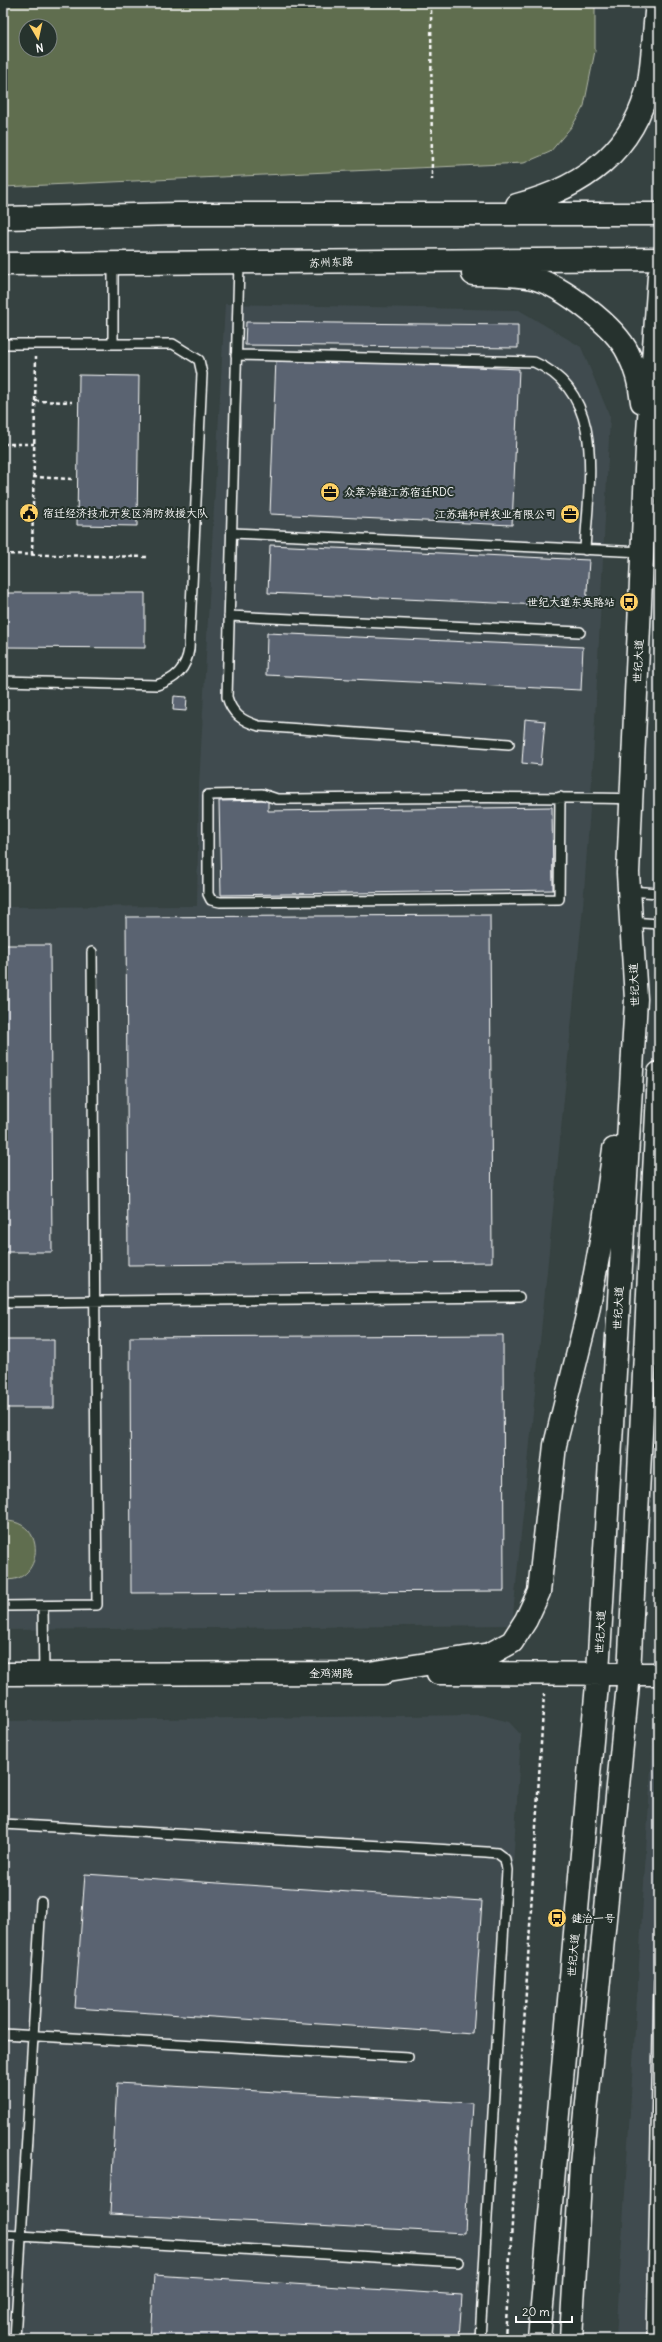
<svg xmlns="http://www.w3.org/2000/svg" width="662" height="2342" viewBox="0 0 662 2342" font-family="Delius,'LXGW WenKai TC',sans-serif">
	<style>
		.built { fill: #414c4f }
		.green { fill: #616e4f; stroke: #b0b6a7; fill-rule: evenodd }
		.building { fill: #5a6471; stroke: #fff }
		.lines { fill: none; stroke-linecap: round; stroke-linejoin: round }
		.lane-casing { stroke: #fff; stroke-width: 12 }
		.secondary-casing { stroke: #fff; stroke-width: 25 }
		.path { stroke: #fff; stroke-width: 2.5; stroke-dasharray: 4 3; stroke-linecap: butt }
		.lane { stroke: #26332d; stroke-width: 9 }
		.secondary { stroke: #26332d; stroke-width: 22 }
		.labels { text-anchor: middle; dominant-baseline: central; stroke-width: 4; stroke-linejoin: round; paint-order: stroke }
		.street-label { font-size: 11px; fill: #fff; stroke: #26332d }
		.poi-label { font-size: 11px; fill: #fff; stroke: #26332d; text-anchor: start }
	</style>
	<rect width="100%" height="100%" fill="#364241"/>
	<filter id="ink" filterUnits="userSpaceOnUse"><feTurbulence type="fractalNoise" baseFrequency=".025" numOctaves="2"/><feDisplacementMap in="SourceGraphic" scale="8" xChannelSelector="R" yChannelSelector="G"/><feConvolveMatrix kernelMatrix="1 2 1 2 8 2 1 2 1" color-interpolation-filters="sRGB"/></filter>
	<g filter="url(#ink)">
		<!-- built -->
		<path class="built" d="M225,304L519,310L581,347L610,417L592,780L583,906L512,1625L3,1630V907L197,906L199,786Z
			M482,1715L509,1722L521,1735L484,2339H3V1721Z
			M659,1727V2339H616L653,1737Z"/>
		<!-- green -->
		<path class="green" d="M3,3H595V51L584,106L572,126L550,152L524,163L3,187ZM26,26H50V50H26Z
			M3,1521C50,1519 42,1587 3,1579Z"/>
		<!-- building -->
		<path class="building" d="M246,322L518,325V348L245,345Z
			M276,358L519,369L512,525L270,514Z
			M79,375L139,376L137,526L77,525Z
			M270,545L589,560L586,607L268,593Z
			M3,593H145V648L3,647Z
			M267,633L583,647L581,690L266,675Z
			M174,696L187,697L186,711L173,710Z
			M525,719L545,721L541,765L522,763Z
			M268,800V811L552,807L553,890L221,895L219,801Z
			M490,915L492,1262L128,1265L126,917Z
			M3,945H50L52,1252H3Z
			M503,1335L504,1591L131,1593L130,1337Z
			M3,1340H54V1408H3Z
			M85,1874L482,1901L473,2034L75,2008Z
			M117,2083L472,2103L465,2233L110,2214Z
			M154,2275L462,2295L459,2339H150Z"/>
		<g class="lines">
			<!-- lane casing -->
			<g class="lane-casing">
				<path id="lane" d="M113,264V344
					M239,264L227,697C232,714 242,721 259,726L509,744
					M3,344H173L199,360L202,374L189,649C186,669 176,679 157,685L3,681
					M236,355L534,362C608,394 588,485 585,550
					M232,533L643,552
					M229,616L580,632
					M560,797L559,899L220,902L211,900L208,894V795L262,794L277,799C395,798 513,796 631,799
					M629,891L659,893
					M631,922L659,924
					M3,1302L519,1297
					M3,1606L97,1605L92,952
					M43,1606L44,1674
					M3,1824L486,1852L497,1853L505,1859L507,1870L480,2339
					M3,2034L408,2057
					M3,2235L458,2262
					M15,2339L41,1902
					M652,2339L659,1982"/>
			</g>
			<!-- secondary casing -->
			<g class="secondary-casing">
				<path id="secondary" d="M517,205C582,188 635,151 649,82C653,56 654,29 657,3
					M3,218L178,214H659
					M3,264C222,264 440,259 659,259
					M473,274C493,274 513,274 533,278C562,286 615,326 628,353C636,369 640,384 642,402
					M369,1673L490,1654L512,1642L526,1620L539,1592L555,1445L587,1316L602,1236L614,1149
					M438,1673L659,1674
					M3,1674L384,1673
					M539,2339L598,1673L636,999L628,873L647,447L659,276
					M571,2339L581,2164L629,1674L659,1073"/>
			</g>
			<!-- path -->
			<path class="path" d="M431,3L432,180
				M35,401L72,402
				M3,444H34
				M33,477L72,479
				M3,554L147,557
				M32,555L36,357
				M505,2339L544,1694"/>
			<!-- lane -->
			<use href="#lane" class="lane"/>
			<!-- secondary -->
			<use href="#secondary" class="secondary"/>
		</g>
	</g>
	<!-- icons -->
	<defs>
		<g id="office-disc" transform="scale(1)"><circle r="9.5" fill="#ffd166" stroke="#26332d"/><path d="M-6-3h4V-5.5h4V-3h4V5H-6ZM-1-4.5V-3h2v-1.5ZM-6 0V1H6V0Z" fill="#111"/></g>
		<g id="civic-disc" transform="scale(1)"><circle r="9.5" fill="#ffd166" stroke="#26332d"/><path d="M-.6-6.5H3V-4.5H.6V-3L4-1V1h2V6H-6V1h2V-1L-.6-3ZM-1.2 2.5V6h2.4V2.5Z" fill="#111"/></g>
		<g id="bus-disc" transform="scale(1)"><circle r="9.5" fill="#ffd166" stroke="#26332d"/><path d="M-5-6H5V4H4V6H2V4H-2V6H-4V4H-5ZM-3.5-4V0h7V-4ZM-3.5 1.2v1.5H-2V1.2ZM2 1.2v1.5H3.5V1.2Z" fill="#111"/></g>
	</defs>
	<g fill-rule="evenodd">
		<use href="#office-disc" x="330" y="492"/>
		<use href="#civic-disc" x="29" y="513"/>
		<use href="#office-disc" x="570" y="514"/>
		<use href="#bus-disc" x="629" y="602"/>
		<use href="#bus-disc" x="557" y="1918"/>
	</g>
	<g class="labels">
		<!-- street labels -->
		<g class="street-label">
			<text transform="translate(331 262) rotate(-3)">苏州东路</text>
			<text transform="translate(638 661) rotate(-87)">世纪大道</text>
			<text transform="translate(634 985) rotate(-92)">世纪大道</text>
			<text transform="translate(618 1308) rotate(-87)">世纪大道</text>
			<text transform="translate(600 1632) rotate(-87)">世纪大道</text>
			<text x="331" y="1673">金鸡湖路</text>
			<text transform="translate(573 1955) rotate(-85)">世纪大道</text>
		</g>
		<!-- poi labels -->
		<g class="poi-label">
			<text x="344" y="492">众萃冷链江苏宿迁RDC</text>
			<text x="43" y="513">宿迁经济技术开发区消防救援大队</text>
			<text x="556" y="514" text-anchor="end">江苏瑞和祥农业有限公司</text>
			<text x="615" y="602" text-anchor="end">世纪大道东吴路站</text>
			<text x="571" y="1918">健治一号</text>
		</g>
	</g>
	<!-- margin -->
	<rect width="662" height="2342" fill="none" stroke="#26332d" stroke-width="16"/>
	<rect x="8" y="8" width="646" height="2326" fill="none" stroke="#fff" stroke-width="1.5" filter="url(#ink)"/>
	<!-- north arrow -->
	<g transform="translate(38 38) rotate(171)"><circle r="19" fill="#26332d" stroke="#7d8581"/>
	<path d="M0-3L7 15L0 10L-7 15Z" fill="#ffd166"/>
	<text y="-6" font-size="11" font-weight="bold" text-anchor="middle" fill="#ffffff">N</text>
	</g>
	<!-- scale -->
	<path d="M516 2316v6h56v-6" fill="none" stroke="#ffffff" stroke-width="2"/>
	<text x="522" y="2316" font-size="12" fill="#ffffff" stroke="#26332d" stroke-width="3" paint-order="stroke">20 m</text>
</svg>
